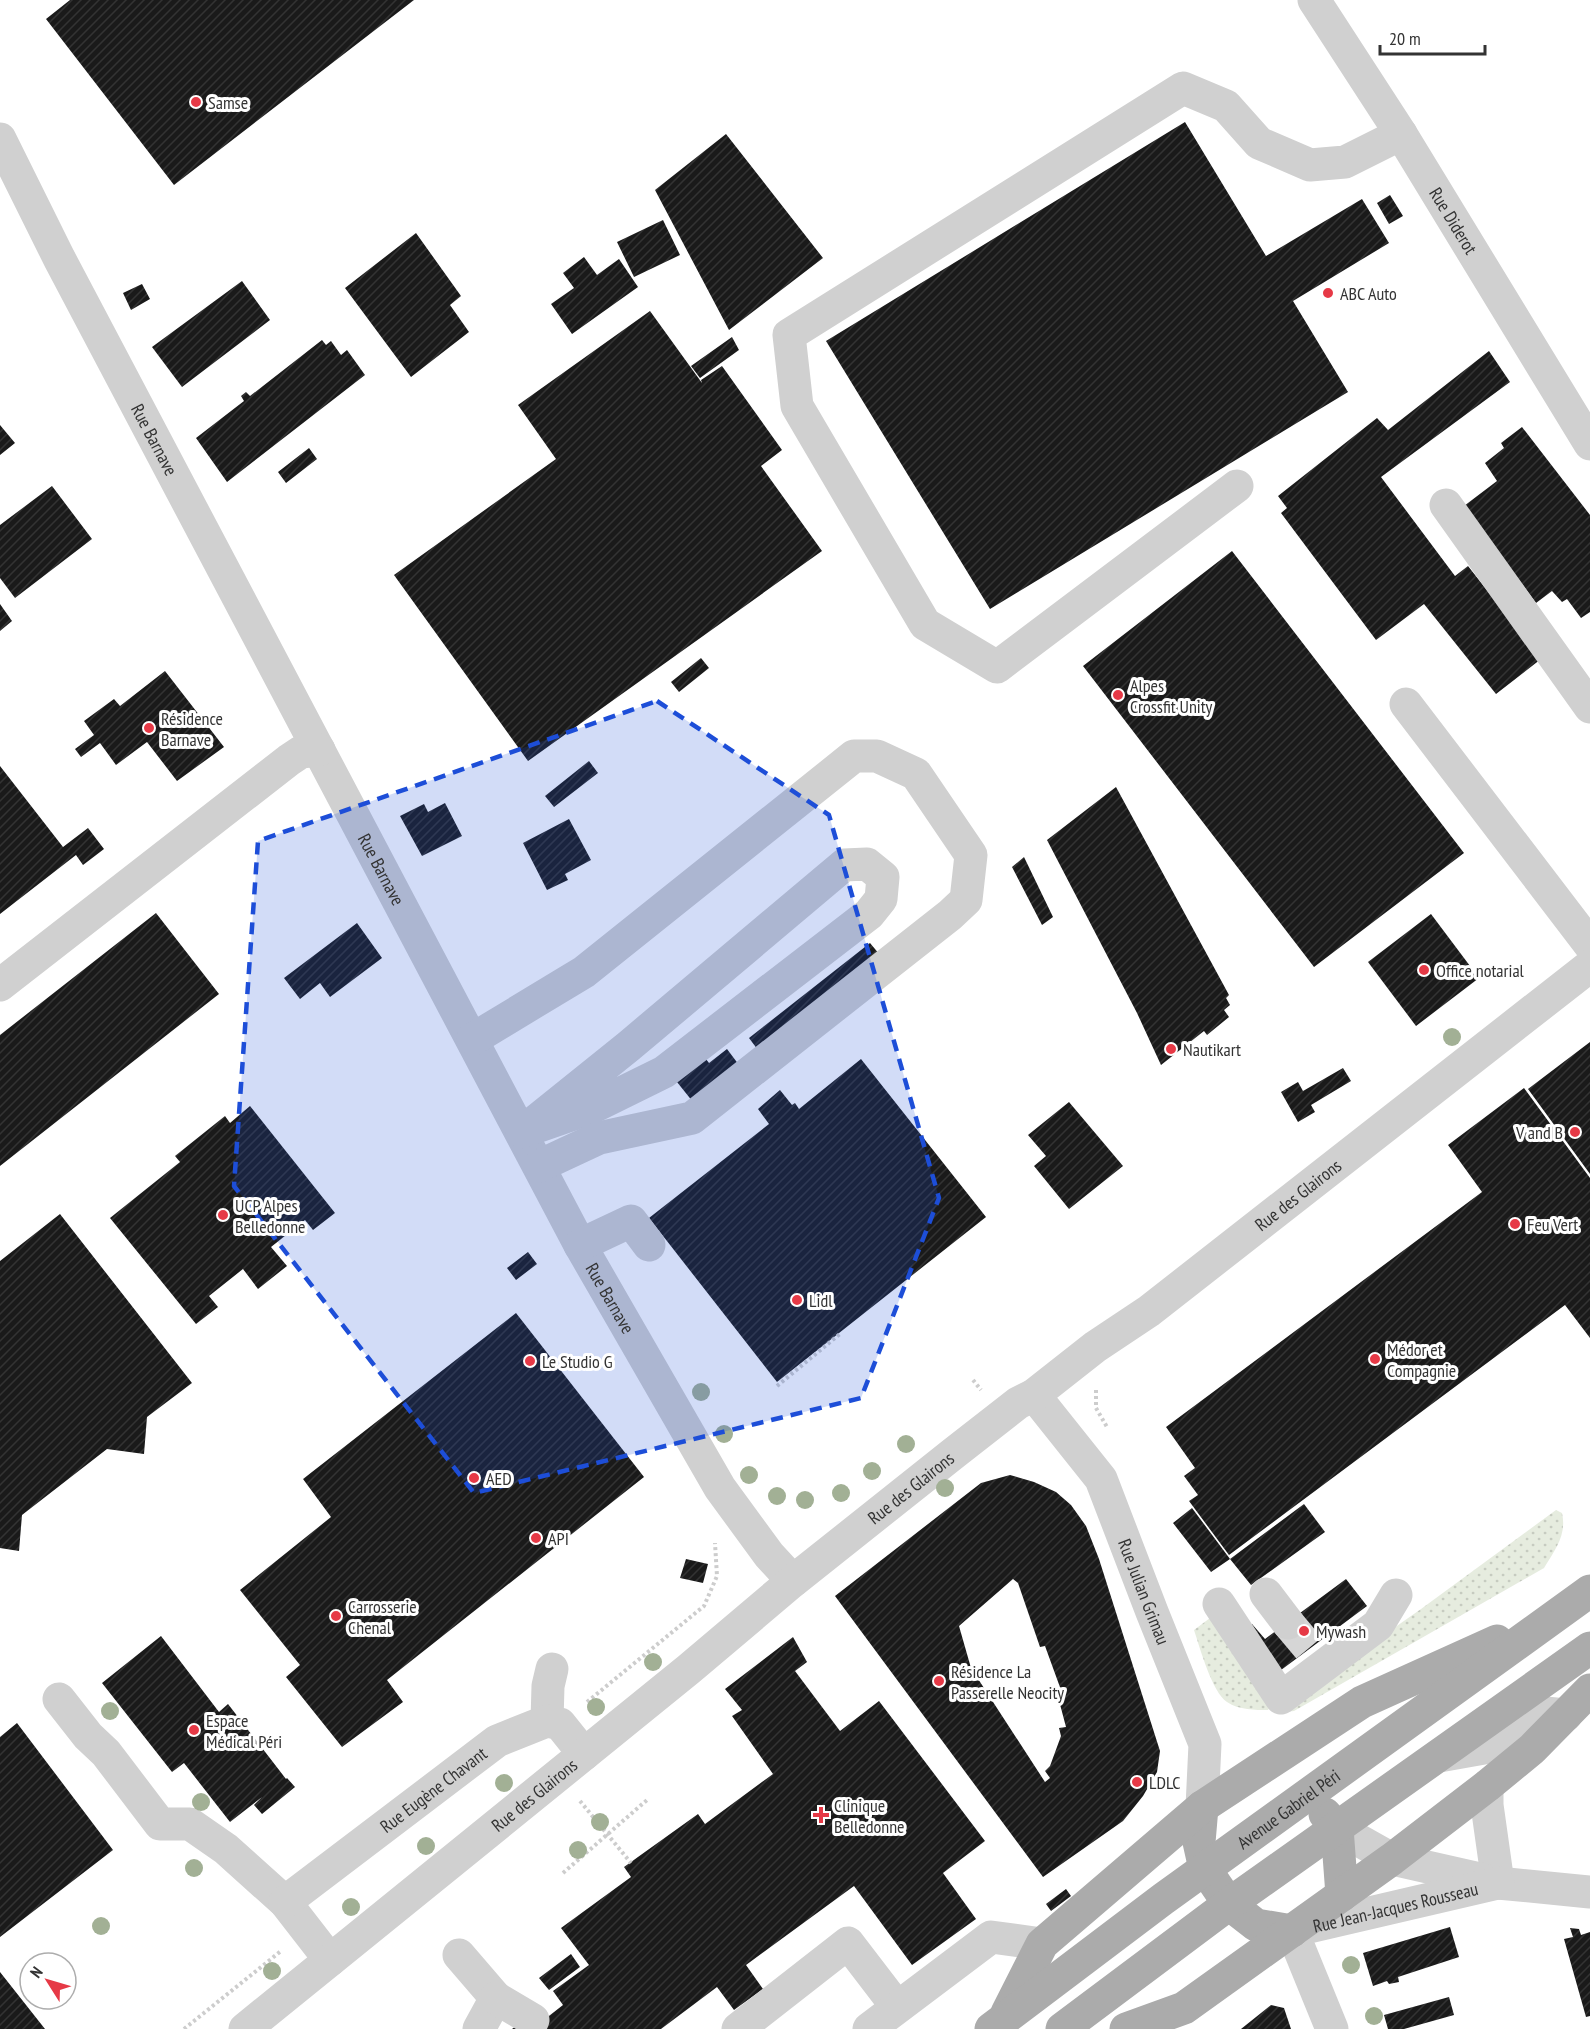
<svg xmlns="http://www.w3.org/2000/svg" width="1590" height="2029" viewBox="0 0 1590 2029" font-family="'PT Sans Narrow',sans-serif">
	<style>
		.grass { fill: url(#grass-dots) }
		.building { fill: url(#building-hatch); fill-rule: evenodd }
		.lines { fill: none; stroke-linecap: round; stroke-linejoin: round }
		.minor-tunnel { stroke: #d6d6d6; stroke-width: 33; stroke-dasharray: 33 16; stroke-linecap: butt }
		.path { stroke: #cdcdcd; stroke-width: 4; stroke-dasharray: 3 3; stroke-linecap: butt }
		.minor { stroke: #d0d0d0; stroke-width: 33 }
		.major { stroke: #ababab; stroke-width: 33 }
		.tree { fill: #a2b095 }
		.marked { fill: #1d4ed8; fill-opacity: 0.2; stroke: #1d4ed8; stroke-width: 4.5; stroke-dasharray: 12 8; stroke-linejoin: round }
		.poi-dot { fill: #e63946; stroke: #fff; stroke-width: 2 }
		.labels { text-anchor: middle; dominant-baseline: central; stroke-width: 6; stroke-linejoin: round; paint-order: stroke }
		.poi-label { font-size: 18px; fill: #333; stroke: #fff; text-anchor: start }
		.street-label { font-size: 18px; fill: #333; stroke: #fff }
	</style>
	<defs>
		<pattern id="grass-dots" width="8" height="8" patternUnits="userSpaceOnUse" patternTransform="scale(1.5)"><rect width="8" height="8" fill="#e6ecdf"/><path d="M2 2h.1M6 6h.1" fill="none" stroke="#c6cbc0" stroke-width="1.8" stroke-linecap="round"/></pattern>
		<pattern id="building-hatch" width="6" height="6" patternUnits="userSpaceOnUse" patternTransform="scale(1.5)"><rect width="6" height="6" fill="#1a1a1a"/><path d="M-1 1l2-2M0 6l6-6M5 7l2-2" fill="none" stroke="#333"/></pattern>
	</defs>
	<rect width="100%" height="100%" fill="#fff"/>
	<!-- grass -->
	<path class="grass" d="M1556,1510L1562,1513C1567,1535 1555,1550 1544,1568L1294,1711L1285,1712L1280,1708L1421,1609Z
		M1210,1618L1271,1706L1268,1710C1255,1710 1239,1710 1227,1702C1212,1692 1200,1648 1194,1630Z"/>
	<!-- building -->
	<path class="building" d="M70,0H414L174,185L46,19Z
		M1185,122L1266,256L1362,199L1389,243L1293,301L1348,392L990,609L826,341Z
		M726,134L823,258L729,330L655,190Z
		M1390,195L1403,216L1389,224L1377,203Z
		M663,220L680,255L634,277L617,242Z
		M416,233L461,296L450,305L469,332L411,377L345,288Z
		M584,257L597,275L619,259L638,287L572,334L551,304L574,288L563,273Z
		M242,281L270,320L182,387L152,347Z
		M142,284L150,299L131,310L123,293Z
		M650,311L702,383L701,380L722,366L782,450L761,466L822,551L528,761L394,575L556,459L518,405Z
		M732,337L739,350L700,378L691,366Z
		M322,340L326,345L331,341L341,355L347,350L365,375L227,482L196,438L244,401L241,396L246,392L250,396Z
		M1489,351L1510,382L1381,477L1455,576L1468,566L1541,659L1496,694L1424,604L1376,640L1281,513L1287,508L1278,496L1377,418L1388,430Z
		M0,425L15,443L0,455Z
		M1522,427L1590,515V612L1581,618L1567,599L1562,602L1552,591L1536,603L1464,506L1497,481L1485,463L1504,448L1501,443Z
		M309,448L317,459L286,483L278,472Z
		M52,486L92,539L15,598L0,578V525Z
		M1232,551L1464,853L1314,967L1083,666Z
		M0,604L12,621L0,631Z
		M701,658L709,668L679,692L671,682Z
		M165,671L224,747L177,781L147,742L116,765L100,743L81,757L75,749L94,735L84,721L114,699L120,706Z
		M589,761L598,773L554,807L545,796Z
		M0,766L63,847L88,828L104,849L83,865L76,855L0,914Z
		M1116,787L1229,995L1226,998L1230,1005L1224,1010L1229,1017L1207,1035L1204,1031L1161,1065L1137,1013L1047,840Z
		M445,803L462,836L422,856L400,816L424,804L428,812Z
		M569,819L591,860L565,874L568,880L547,890L523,843Z
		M1024,857L1053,917L1042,925L1012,867Z
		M156,913L219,994L0,1166V1035Z
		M1431,914L1479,978L1416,1026L1368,962Z
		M357,923L382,958L330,997L320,983L300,999L284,978Z
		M870,943L880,955L758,1050L749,1038Z
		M1590,1042V1174L1528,1089Z
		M727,1049L739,1065L693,1102L673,1077L702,1054L709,1063Z
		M861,1059L986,1217L777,1382L649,1218L769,1124L758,1109L780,1090L792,1105L795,1103L799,1109Z
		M1343,1068L1351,1081L1311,1105L1315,1112L1298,1122L1281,1092L1298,1082L1303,1091Z
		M1524,1088L1590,1178V1338L1565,1305L1229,1555L1189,1501L1198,1495L1184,1476L1195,1468L1166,1427L1482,1192L1448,1145Z
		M1069,1102L1123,1166L1069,1209L1034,1166L1046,1156L1028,1135Z
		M250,1106L335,1213L313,1230L305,1220L271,1247L287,1266L258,1289L243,1269L209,1296L218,1307L196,1324L110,1218L180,1162L175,1156L225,1116L230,1123Z
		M60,1214L192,1383L147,1417L144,1454L107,1449L22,1515L19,1551L0,1548V1261Z
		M528,1252L537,1264L516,1280L507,1268Z
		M516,1313L644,1477L387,1680L403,1702L342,1747L286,1677L300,1665L240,1590L331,1517L303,1479Z
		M1010,1475L1034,1482L1056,1492L1071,1505L1086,1526L1099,1559L1160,1751L1157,1772L1143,1796L1123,1821L1043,1877L835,1596L981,1483ZM1013,1579L1018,1583L1040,1647L1045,1646L1061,1690L1057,1693L1066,1727L1059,1728L1061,1736L1050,1766L1045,1771L1050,1778L1045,1782L971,1668L959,1626Z
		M1304,1504L1325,1532L1251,1585L1230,1559L1211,1572L1173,1523L1192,1508L1230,1559Z
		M686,1559L708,1564L703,1583L680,1578Z
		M1346,1579L1367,1606L1261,1685L1229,1641L1252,1624L1265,1639Z
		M161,1636L219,1712L228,1704L286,1779L287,1778L295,1787L262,1814L254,1805L262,1797L230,1822L184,1763L172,1772L102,1683Z
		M793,1637L807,1662L795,1671L840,1731L879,1701L985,1841L943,1873L976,1919L912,1965L854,1886L746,1965L763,1989L734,2010L717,1987L661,2029H512L523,2021L545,2019L563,2005L553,1991L589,1965L561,1928L631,1877L624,1867L698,1814L705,1824L773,1774L732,1716L742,1710L725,1689Z
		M17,1723L113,1850L0,1937V1737Z
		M1066,1889L1071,1896L1051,1911L1046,1904Z
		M1450,1927L1459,1957L1398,1977L1399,1982L1389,1984L1387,1981L1373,1986L1363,1953Z
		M1570,1928L1579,1929L1581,1935L1590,1932V2016L1586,2017L1564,1939L1573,1937Z
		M571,1954L580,1967L549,1990L539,1978Z
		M0,1972L45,2029H0Z
		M1449,1997L1454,2015L1404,2029H1388L1384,2015Z
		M1271,2005L1284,2008L1291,2029H1241Z"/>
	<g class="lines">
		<!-- minor-tunnel -->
		<path class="minor-tunnel" d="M1288,1623L1309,1648"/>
		<!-- path -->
		<path class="path" d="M973,1380L981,1390
			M777,1386L841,1333
			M1096,1390V1408L1107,1427
			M587,1702L704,1606L717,1576L715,1543
			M580,1801L631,1863
			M563,1873L647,1800
			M184,2029L281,1951"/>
		<!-- minor -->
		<g class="minor">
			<path id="s1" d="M1314,0L1401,134L1590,444"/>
			<path id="s2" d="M0,139L59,258L580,1245L720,1488L769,1555L793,1581"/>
			<path d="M1237,486L997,667L925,624L797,406L789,335L1183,88L1226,106L1259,143L1310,165L1345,162L1401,134"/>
			<path d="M1446,505L1590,707"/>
			<path d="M1406,704L1590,945"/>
			<path d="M867,864L883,877L881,899L869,914L664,1072L591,1108L522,1132L629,1046L844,865Z"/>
			<path d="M0,985L289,760L301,752L319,750"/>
			<path d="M473,1039L584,972L854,756H877L916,774L971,855L966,900L950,915L692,1118L599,1138L539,1166"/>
			<path d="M580,1245L631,1221L649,1245"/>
			<path id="s3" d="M1034,1395L1101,1479L1152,1612L1205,1744L1202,1807"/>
			<path d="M1266,1594L1288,1623"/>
			<path d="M1219,1604L1281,1698L1378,1625L1396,1595"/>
			<path d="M59,1699L88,1736L106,1753L160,1824H190L226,1849L285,1902L330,1960"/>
			<path d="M547,1721L548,1686L552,1669"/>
			<path d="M1439,1756L1484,1748L1535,1712L1566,1715"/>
			<path d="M1487,1786V1805L1498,1883"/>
			<path d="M1337,1828L1392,1859L1498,1883L1590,1892"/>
			<path id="s4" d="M285,1902L497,1741L547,1721L560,1724L584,1754"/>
			<path d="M459,1955L496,1998L479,2029"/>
			<path d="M496,1998L533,2020"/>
			<path id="s5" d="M245,2029L689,1669L793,1581L954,1453L1018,1403L1034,1395L1095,1347L1149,1311L1590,966"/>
			<path d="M738,2029L848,1943L897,2007"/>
			<path d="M869,2029L991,1937L1042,1944"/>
			<path id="s6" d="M1332,2029L1292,1931L1498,1883"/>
		</g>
		<!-- major -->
		<g class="major">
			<path d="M1202,1807L1199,1842L1205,1869L1229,1904L1256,1925L1292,1931"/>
			<path d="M1325,1814L1337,1828L1342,1895"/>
			<path d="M1007,2013L1042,1944L1202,1807L1362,1702L1497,1641"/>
			<path id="s7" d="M991,2029L1163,1899L1590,1591"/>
			<path d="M1062,2029L1229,1904L1590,1648"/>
			<path d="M1126,2029L1184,2008L1392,1859L1487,1786L1532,1749L1590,1690"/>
		</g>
	</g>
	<!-- trees -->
	<g class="tree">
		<circle cx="1452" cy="1037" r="9"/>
		<circle cx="701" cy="1392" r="9"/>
		<circle cx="724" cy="1434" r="9"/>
		<circle cx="906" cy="1444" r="9"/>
		<circle cx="872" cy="1471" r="9"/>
		<circle cx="749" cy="1475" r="9"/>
		<circle cx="945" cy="1488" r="9"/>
		<circle cx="841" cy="1493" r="9"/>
		<circle cx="777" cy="1496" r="9"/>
		<circle cx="805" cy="1500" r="9"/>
		<circle cx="653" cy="1662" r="9"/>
		<circle cx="596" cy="1707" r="9"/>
		<circle cx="110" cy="1711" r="9"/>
		<circle cx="504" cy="1783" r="9"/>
		<circle cx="201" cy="1802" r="9"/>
		<circle cx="600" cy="1822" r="9"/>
		<circle cx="426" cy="1846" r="9"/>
		<circle cx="578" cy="1850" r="9"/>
		<circle cx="194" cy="1868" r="9"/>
		<circle cx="351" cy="1907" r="9"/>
		<circle cx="101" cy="1926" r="9"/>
		<circle cx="1351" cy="1965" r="9"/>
		<circle cx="272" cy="1971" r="9"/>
		<circle cx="1374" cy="2016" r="9"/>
	</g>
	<!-- marked area -->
	<path class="marked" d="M657,701L829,815L939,1198L861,1398L474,1493L234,1186L258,841Z"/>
	<!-- markers -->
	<g class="poi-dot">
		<circle cx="196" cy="102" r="6"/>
		<circle cx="1328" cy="293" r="6"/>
		<circle cx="1118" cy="695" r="6"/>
		<circle cx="149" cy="728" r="6"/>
		<circle cx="1424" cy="970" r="6"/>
		<circle cx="1171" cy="1049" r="6"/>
		<circle cx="1575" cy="1132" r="6"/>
		<circle cx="223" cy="1215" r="6"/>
		<circle cx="1515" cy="1224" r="6"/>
		<circle cx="797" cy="1300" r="6"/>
		<circle cx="1375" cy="1359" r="6"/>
		<circle cx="530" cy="1361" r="6"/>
		<circle cx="474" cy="1478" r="6"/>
		<circle cx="536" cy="1538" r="6"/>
		<circle cx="336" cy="1616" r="6"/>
		<circle cx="1304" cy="1631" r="6"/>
		<circle cx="939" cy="1681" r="6"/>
		<circle cx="194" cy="1730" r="6"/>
		<circle cx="1137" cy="1782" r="6"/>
		<path d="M818 1806h6v6h6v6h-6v6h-6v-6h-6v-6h6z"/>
	</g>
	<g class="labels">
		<!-- poi labels -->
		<g class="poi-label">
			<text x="208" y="102">Samse</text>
			<text x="1340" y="293">ABC Auto</text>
			<text x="1130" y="685">Alpes<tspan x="1130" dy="21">Crossfit Unity</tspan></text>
			<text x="161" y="718">Résidence<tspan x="161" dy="21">Barnave</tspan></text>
			<text x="1436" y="970">Office notarial</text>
			<text x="1183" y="1049">Nautikart</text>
			<text x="1563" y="1132" text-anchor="end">V and B</text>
			<text x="235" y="1205">UCP Alpes<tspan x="235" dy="21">Belledonne</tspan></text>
			<text x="1527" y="1224">Feu Vert</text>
			<text x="809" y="1300">Lidl</text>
			<text x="1387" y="1349">Médor et<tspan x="1387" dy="21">Compagnie</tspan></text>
			<text x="542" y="1361">Le Studio G</text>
			<text x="486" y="1478">AED</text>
			<text x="548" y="1538">API</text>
			<text x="348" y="1606">Carrosserie<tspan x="348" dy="21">Chenal</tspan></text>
			<text x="1316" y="1631">Mywash</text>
			<text x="951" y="1671">Résidence La<tspan x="951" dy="21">Passerelle Neocity</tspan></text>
			<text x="206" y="1720">Espace<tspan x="206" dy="21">Médical Péri</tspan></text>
			<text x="1149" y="1782">LDLC</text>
			<text x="834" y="1805">Clinique<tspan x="834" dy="21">Belledonne</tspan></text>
		</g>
		<!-- street labels -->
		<g class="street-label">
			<text stroke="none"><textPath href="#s1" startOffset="261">Rue Diderot</textPath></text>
			<text stroke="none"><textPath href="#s2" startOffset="338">Rue Barnave</textPath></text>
			<text stroke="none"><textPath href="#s2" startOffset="824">Rue Barnave</textPath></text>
			<text stroke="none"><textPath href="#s5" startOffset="1344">Rue des Glairons</textPath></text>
			<text stroke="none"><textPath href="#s2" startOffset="1310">Rue Barnave</textPath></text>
			<text stroke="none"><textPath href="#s5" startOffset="858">Rue des Glairons</textPath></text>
			<text stroke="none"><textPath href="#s3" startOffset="228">Rue Julian Grimau</textPath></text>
			<text stroke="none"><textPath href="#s4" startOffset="186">Rue Eugène Chavant</textPath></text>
			<text stroke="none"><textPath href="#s5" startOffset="372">Rue des Glairons</textPath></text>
			<text stroke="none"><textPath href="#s7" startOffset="370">Avenue Gabriel Péri</textPath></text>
			<text stroke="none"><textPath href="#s6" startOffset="212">Rue Jean-Jacques Rousseau</textPath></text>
		</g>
	</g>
	<!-- north arrow -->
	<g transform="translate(48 1981) rotate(307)"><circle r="28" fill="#ffffff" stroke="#adadad" stroke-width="1.5"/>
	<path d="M0-4.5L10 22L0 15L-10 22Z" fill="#e63946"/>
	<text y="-9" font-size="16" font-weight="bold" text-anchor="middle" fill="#333333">N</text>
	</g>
	<!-- scale -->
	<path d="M1380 45v9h105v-9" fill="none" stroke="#333333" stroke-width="3"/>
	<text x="1389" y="45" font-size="18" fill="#333333" stroke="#ffffff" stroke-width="4.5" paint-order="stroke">20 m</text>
</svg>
